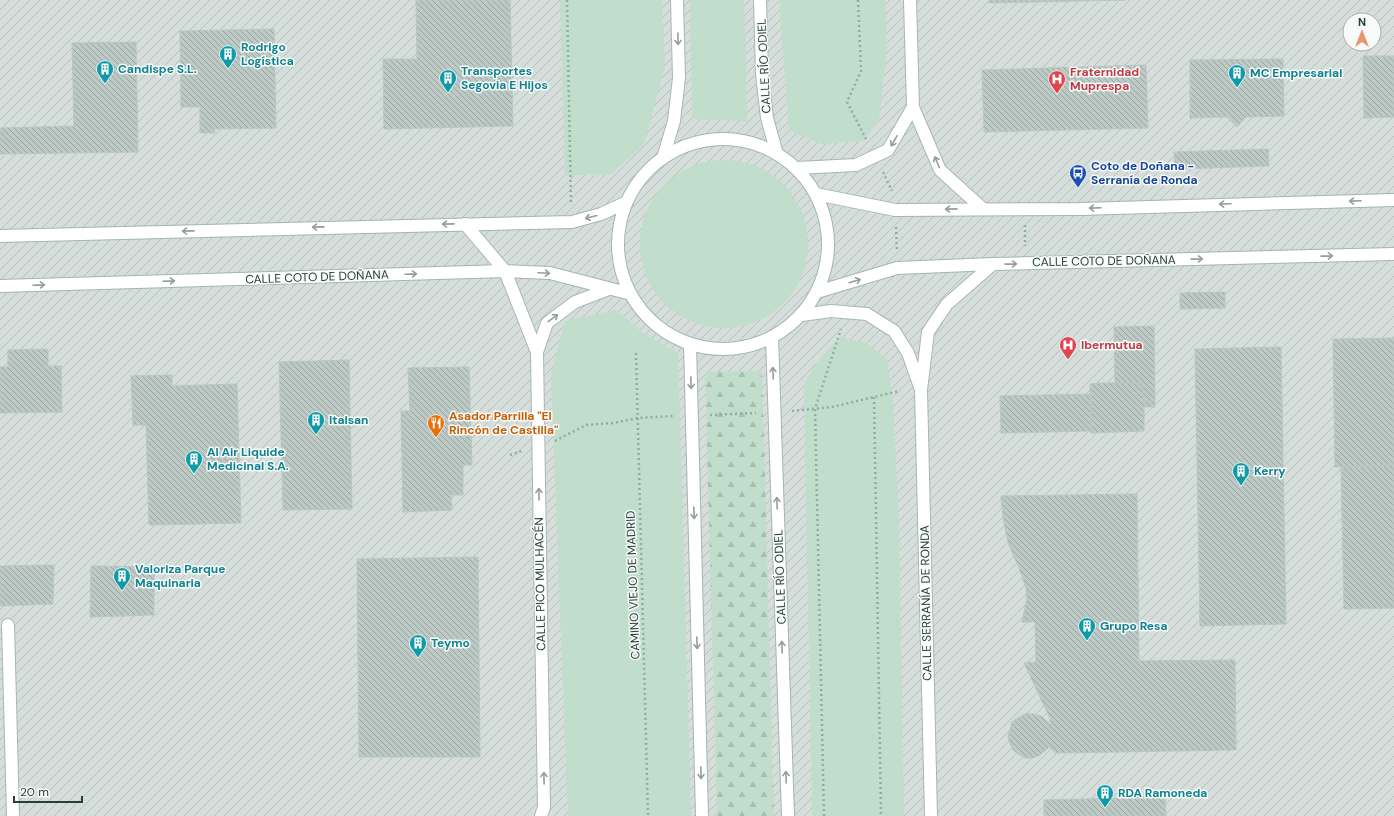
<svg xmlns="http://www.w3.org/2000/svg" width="1394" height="816" viewBox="0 0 1394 816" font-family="'DM Sans',sans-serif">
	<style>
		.industrial { fill: url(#industrial-furrows); fill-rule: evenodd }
		.green { fill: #c1ddcc }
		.forest { fill: url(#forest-firs) }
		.building { fill: url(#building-back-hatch); stroke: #b9c7c3 }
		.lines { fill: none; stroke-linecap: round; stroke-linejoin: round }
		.lane-casing { stroke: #a9b6b3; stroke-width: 14 }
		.street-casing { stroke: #a9b6b3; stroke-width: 14 }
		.secondary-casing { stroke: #a3b6b1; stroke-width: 14 }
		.path { stroke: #89afa7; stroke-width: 2.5; stroke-dasharray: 2 3; stroke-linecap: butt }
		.lane { stroke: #fff; stroke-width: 12 }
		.street { stroke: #fff; stroke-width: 12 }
		.secondary { stroke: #fff; stroke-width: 12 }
		.oneway { stroke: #929f9d }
		.labels { text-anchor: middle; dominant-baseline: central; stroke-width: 3; stroke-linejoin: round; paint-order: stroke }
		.culture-label { font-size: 12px; font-weight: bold; fill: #0d838f; stroke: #f7faf9; text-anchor: start }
		.street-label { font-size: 12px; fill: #263f3b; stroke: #f7faf9 }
		.health-label { font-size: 12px; font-weight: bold; fill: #be3a42; stroke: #f7faf9; text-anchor: start }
		.transit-label { font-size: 12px; font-weight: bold; fill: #164399; stroke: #f7faf9; text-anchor: start }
		.food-label { font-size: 12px; font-weight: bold; fill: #c56008; stroke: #f7faf9; text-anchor: start }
	</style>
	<defs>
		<pattern id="industrial-furrows" width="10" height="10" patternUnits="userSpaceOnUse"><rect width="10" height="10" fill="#d5dedb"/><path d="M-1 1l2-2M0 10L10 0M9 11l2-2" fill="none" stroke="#b7c0bd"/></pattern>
		<pattern id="forest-firs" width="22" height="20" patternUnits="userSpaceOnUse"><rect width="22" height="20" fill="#c1ddcc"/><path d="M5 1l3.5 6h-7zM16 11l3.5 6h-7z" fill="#a6bfb0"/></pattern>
		<pattern id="building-back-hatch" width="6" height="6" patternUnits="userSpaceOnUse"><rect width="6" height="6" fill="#bcc9c5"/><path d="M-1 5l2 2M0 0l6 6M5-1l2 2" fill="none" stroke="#99a5a1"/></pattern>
	</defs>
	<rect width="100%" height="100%" fill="#e6eeeb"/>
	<!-- industrial -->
	<path class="industrial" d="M0,0H1394V816H0ZM1350,20H1374V44H1350Z"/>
	<!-- green -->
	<path class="green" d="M560,0H662L665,67L644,144L610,175H565Z
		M690,0H744L747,121L692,119Z
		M779,0H885L887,47L879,121L863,141L821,144L789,130Z
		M640 244a84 84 0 1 1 168 0a84 84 0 1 1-168 0Z
		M616,310L643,333L678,353L691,816H568L551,375L565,321Z
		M840,337L867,343L887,360L893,402L899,525L904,816H812L804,385L817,362Z"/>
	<!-- forest -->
	<path class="forest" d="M762,371L774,816H717L705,372Z"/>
	<!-- building -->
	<path class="building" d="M416,0H510L513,126L384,129L383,59H417Z
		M989,0H1125L989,3Z
		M274,29L276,128L214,129L215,133H200V107H181L180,31Z
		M136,42L138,152L0,154V128L74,126L72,43Z
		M1363,56H1394V117L1364,118Z
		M1283,59L1284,116L1246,117L1237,127L1227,117L1190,118V60Z
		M1146,65L1148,128L984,132L982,70Z
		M1268,149L1269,166L1175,169L1174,152Z
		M1225,292V308L1180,309V293Z
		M1154,326L1155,401H1143L1142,383H1115L1114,327Z
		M1394,338V465L1335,467L1333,339Z
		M1281,347L1286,624L1200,626L1195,349Z
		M48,349V366H61L62,412L0,413V367H8V350Z
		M349,360L352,509L283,510L279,362Z
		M469,367L472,465H463V495H451L452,510L403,512L401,411H410L408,368Z
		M172,375V386L237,384L241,523L149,525L146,425H133L131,376Z
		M1100,383H1142L1143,401H1155V407H1144V431L1091,433L1090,384Z
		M1091,394V431L1001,433L1000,396Z
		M1394,465V608L1344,609L1341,467Z
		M1137,494L1139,661L1235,660L1236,750L1056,753L1049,747L1040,755L1033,758H1025L1018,754L1013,750L1010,744L1008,737L1012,722L1024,714H1033L1041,716L1051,725L1050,718L1024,663L1036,662L1035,622H1022L1027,598L1026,588L1019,568L1008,543L1003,518L1001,496Z
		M478,557L480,757H359L357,559Z
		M54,565L53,604L0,606V566Z
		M91,566L154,567V615L90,617Z
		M1165,797L1166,816H1044V800Z"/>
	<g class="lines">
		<!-- lane casing -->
		<g class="lane-casing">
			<path id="lane" d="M8,625L13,816"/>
		</g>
		<!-- street casing -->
		<g class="street-casing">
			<path id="street" d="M760,0L762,74L767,118L777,154
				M910,0L913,107L940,170L983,209
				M663,158L674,121L679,78L677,0
				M797,168L856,165L888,150L913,107
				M465,224L505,271L537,352
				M802,315L831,311L867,314L881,323L894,331L908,353L920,387
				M541,816L544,807L537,352L547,323L575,302L609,289
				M931,816L921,390L928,332L947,304L993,264"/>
		</g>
		<!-- secondary casing -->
		<g class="secondary-casing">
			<path id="secondary" d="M618 244a105 105 0 1 1 210 0a105 105 0 1 1-210 0Z
				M816,194L895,210L1080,209L1394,200
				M0,236L572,222L601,214L627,202
				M0,286L505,271L550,273L631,294
				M817,292L897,268L993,264L1394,254
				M772,337L788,816
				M690,344L702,816"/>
		</g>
		<!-- path -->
		<path class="path" d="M567,0L571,203
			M858,0L861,71L847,102L867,141
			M883,172L892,191
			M1025,225V246
			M896,227L897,250
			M636,353L648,816
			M874,397L881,816
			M792,411L832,407L899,391
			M710,415L756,413
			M555,441L586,425L613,423L638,418L674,416
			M510,455L522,451
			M824,816L815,409L841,329"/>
		<!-- lane -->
		<use href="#lane" class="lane"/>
		<!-- street -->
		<use href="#street" class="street"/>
		<!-- secondary -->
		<use href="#secondary" class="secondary"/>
	</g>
	<!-- one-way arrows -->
	<defs><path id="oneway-shaft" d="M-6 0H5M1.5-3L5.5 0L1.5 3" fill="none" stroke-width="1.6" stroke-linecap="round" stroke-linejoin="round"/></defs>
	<g class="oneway">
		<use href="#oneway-shaft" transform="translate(678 39) rotate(89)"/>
		<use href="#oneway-shaft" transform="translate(894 141) rotate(120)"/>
		<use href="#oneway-shaft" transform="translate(937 162) rotate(-113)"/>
		<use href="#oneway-shaft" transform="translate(1355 201) rotate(178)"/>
		<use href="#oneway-shaft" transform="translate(1225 204) rotate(178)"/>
		<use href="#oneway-shaft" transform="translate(1095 208) rotate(178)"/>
		<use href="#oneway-shaft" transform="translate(951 209) rotate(179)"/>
		<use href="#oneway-shaft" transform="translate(591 217) rotate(165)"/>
		<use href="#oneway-shaft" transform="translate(448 224) rotate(179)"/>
		<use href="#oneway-shaft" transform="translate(318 227) rotate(179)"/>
		<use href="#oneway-shaft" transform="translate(188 231) rotate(179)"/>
		<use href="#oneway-shaft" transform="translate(1327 256) rotate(-1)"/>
		<use href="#oneway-shaft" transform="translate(1197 259) rotate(-1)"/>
		<use href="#oneway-shaft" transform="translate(1011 264) rotate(-1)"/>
		<use href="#oneway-shaft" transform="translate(544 273) rotate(3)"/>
		<use href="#oneway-shaft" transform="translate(411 274) rotate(-2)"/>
		<use href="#oneway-shaft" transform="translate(169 281) rotate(-2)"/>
		<use href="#oneway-shaft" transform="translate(855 281) rotate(-17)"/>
		<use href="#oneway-shaft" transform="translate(39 285) rotate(-2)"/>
		<use href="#oneway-shaft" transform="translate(553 318) rotate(-37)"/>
		<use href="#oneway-shaft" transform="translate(773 373) rotate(-92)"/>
		<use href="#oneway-shaft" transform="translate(691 383) rotate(89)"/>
		<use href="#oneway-shaft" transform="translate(539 494) rotate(-91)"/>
		<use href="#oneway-shaft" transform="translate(777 503) rotate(-92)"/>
		<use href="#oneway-shaft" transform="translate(694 513) rotate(88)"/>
		<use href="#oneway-shaft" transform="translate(697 643) rotate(88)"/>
		<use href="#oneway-shaft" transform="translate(782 647) rotate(-92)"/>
		<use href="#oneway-shaft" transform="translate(701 773) rotate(88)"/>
		<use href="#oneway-shaft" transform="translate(786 777) rotate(-92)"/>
		<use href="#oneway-shaft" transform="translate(544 778) rotate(-91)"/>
	</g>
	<!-- icons -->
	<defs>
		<g id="building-pin" transform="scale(0.9)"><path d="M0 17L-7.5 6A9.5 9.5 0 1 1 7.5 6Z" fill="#0f9aa8" stroke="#f7faf9"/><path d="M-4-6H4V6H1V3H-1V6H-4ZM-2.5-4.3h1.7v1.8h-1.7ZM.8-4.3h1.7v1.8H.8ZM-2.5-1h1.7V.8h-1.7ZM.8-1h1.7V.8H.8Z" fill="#fff"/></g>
		<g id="hospital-pin" transform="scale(0.9)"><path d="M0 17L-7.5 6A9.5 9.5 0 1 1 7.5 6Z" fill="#e0444e" stroke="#f7faf9"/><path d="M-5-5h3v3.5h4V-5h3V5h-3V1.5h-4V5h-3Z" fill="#fff"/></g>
		<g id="bus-pin" transform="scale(0.9)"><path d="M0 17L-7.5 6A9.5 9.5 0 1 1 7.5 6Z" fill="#1a4fb4" stroke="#f7faf9"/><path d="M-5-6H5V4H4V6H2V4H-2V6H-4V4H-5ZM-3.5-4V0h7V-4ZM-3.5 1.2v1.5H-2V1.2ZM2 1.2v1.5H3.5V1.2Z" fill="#fff"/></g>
		<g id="restaurant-pin" transform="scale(0.9)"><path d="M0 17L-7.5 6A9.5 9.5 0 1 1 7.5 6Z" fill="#e8710a" stroke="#f7faf9"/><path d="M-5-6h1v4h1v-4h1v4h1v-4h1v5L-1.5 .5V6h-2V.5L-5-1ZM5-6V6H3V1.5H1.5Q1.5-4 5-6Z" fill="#fff"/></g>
	</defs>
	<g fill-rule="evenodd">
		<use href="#building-pin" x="228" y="54"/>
		<use href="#building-pin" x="105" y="69"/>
		<use href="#building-pin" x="1237" y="73"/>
		<use href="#building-pin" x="448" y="78"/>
		<use href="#hospital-pin" x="1057" y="79"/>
		<use href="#bus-pin" x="1078" y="173"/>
		<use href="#hospital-pin" x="1068" y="345"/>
		<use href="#building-pin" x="316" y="420"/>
		<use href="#restaurant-pin" x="436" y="423"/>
		<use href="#building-pin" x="194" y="459"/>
		<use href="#building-pin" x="1241" y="471"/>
		<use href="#building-pin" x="122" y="576"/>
		<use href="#building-pin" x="1087" y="626"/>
		<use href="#building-pin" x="418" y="643"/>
		<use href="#building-pin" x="1105" y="793"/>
	</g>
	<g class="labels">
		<!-- culture labels -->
		<g class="culture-label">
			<text x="241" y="47">Rodrigo<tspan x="241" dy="14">Logística</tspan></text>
			<text x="118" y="69">Candispe S.L.</text>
			<text x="461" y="71">Transportes<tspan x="461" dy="14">Segovia E Hijos</tspan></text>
			<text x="1250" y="73">MC Empresarial</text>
			<text x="329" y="420">Italsan</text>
			<text x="207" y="452">Al Air Liquide<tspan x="207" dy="14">Medicinal S.A.</tspan></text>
			<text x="1254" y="471">Kerry</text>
			<text x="135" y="569">Valoriza Parque<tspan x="135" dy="14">Maquinaria</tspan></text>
			<text x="1100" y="626">Grupo Resa</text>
			<text x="431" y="643">Teymo</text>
			<text x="1118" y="793">RDA Ramoneda</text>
		</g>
		<!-- street labels -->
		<g class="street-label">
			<text transform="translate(764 66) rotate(-93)">CALLE RÍO ODIEL</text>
			<text transform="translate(1104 261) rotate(-1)">CALLE COTO DE DOÑANA</text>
			<text transform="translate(317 277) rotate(-2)">CALLE COTO DE DOÑANA</text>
			<text transform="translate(780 577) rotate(-92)">CALLE RÍO ODIEL</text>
			<text transform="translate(540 584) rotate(-91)">CALLE PICO MULHACÉN</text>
			<text transform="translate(633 585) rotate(-92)">CAMINO VIEJO DE MADRID</text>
			<text transform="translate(926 603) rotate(-91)">CALLE SERRANÍA DE RONDA</text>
		</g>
		<!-- health labels -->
		<g class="health-label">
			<text x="1070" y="72">Fraternidad<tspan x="1070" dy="14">Muprespa</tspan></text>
			<text x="1081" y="345">Ibermutua</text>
		</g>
		<!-- transit labels -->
		<g class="transit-label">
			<text x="1091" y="166">Coto de Doñana -<tspan x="1091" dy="14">Serranía de Ronda</tspan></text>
		</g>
		<!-- food labels -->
		<g class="food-label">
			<text x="449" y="416">Asador Parrilla "El<tspan x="449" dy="14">Rincón de Castilla"</tspan></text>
		</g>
	</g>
	<!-- north arrow -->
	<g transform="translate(1362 32)"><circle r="19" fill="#f7faf9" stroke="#a3afad"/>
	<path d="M0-3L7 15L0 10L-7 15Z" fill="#e7966b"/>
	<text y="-6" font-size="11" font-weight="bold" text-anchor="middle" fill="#263f3b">N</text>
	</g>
	<!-- scale -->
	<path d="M14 796v6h68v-6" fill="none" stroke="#263f3b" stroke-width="2"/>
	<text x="20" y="796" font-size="12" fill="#263f3b" stroke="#f7faf9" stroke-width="3" paint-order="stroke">20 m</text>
</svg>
